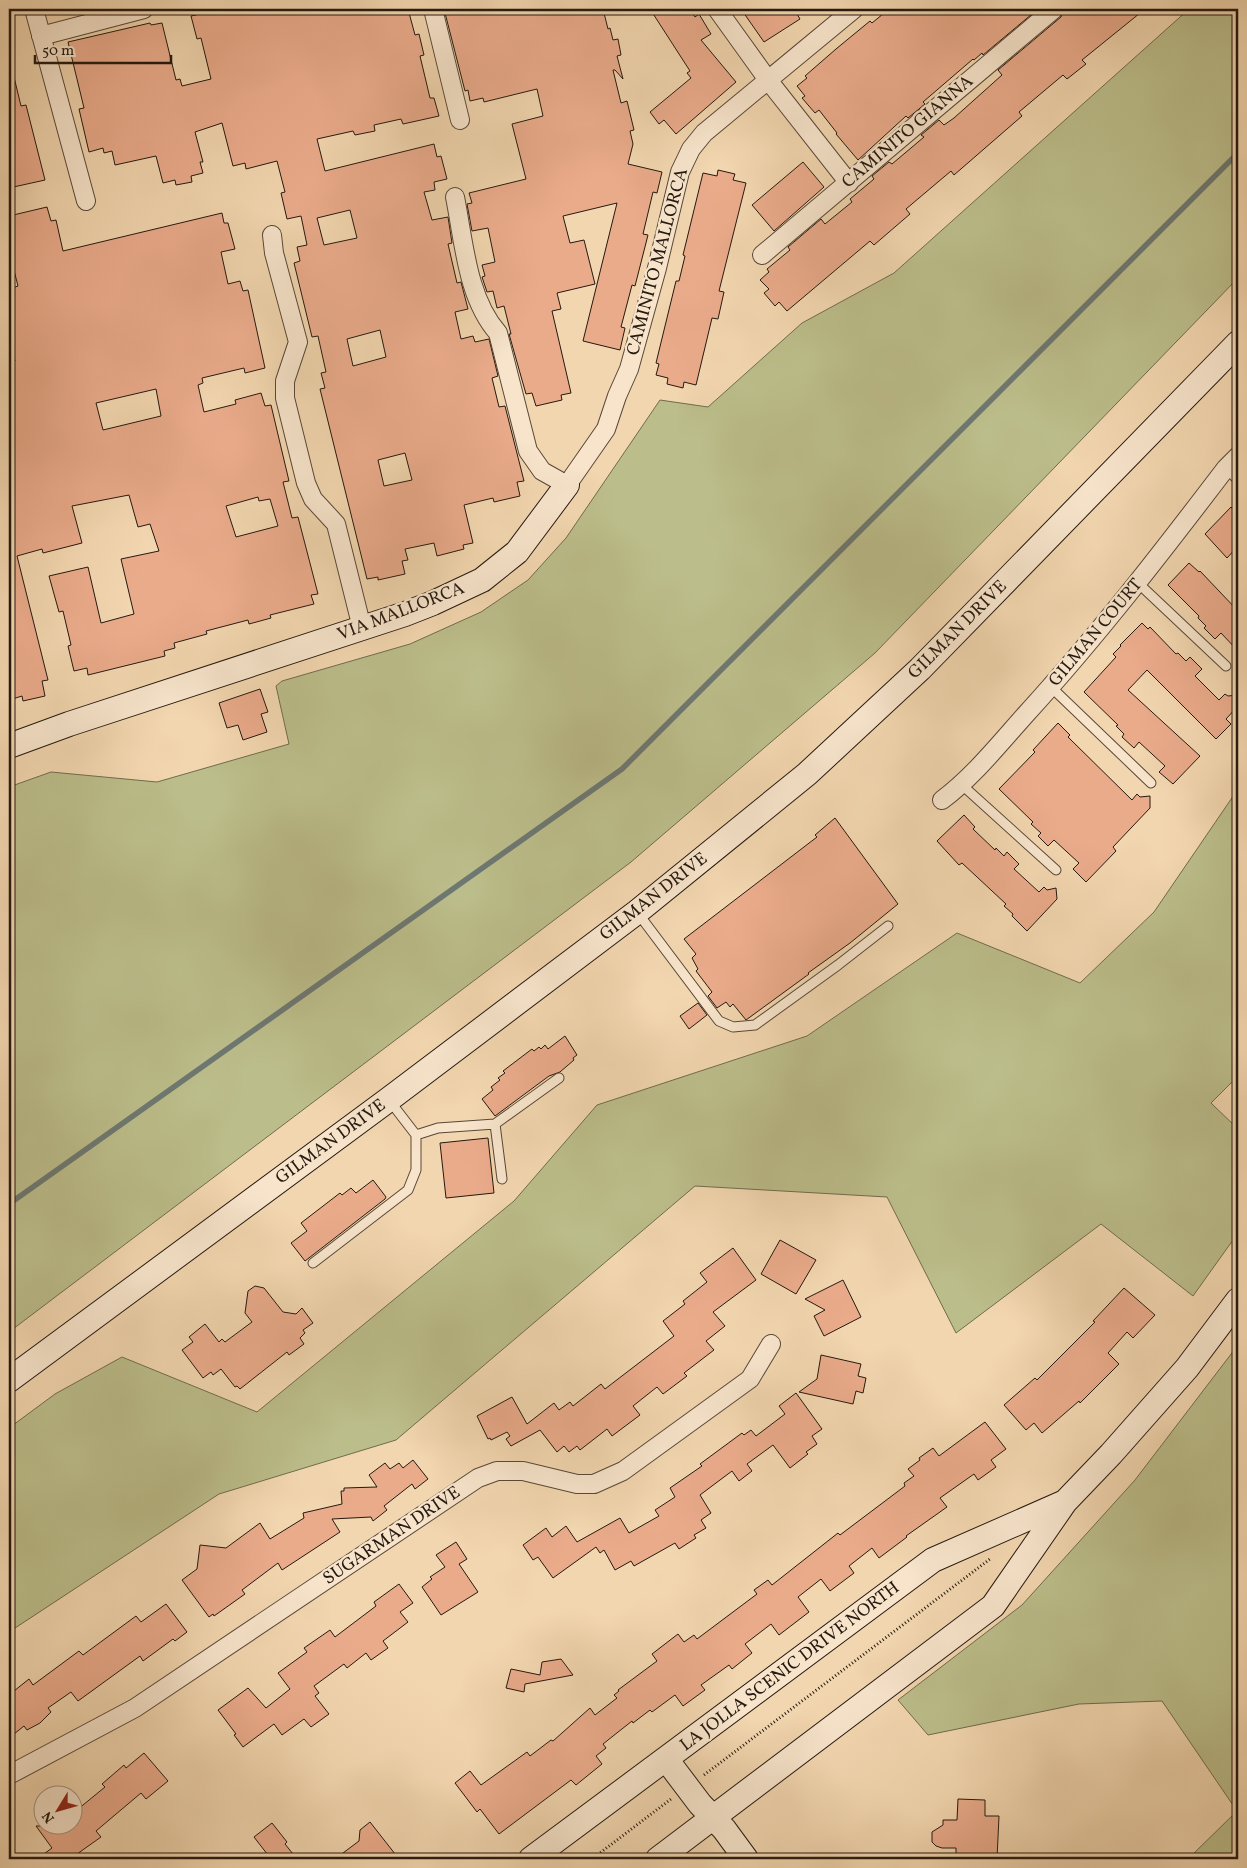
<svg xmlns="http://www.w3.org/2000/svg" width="1247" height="1868" viewBox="0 0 1247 1868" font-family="Vollkorn,serif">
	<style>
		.green { fill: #bbbd8a; stroke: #706b4d }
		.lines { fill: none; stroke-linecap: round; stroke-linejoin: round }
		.stream { stroke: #6d7872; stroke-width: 5.5 }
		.building { fill: #eaab8b; stroke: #251910; fill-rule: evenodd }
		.lane-casing { stroke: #584838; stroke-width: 11 }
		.street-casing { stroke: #584838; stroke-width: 20 }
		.secondary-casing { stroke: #251910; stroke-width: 26 }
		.path { stroke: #251910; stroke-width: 3; stroke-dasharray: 1 2.5; stroke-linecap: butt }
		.lane { stroke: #f7e4cb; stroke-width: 9 }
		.street { stroke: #f7e4cb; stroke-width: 18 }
		.secondary { stroke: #f7e4cb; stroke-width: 24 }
		.labels { text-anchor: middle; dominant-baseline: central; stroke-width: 4.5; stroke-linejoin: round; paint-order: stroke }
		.street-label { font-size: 18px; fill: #251910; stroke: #f7e4cb }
	</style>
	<rect width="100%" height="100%" fill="#f2d6af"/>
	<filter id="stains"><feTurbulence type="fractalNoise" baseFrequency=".004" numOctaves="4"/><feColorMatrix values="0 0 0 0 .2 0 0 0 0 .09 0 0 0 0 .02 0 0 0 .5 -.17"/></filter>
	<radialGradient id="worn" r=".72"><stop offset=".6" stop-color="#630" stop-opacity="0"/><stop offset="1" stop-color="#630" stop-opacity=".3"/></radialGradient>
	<!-- green -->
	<path class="green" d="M1189,9H1238V278L875,653L631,862L9,1332V787L51,772L157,782L289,744L276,686L282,681L410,644L481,612L528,580L566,538L660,400L708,407L802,323L894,273Z
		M1238,789V1076L1211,1103L1238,1129V1233L1193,1296L1101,1224L956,1333L887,1197L695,1186L396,1440L219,1494L9,1632V1428L55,1394L122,1357L257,1412L514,1201L597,1105L807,1036L957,933L1080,983L1154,912Z
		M1238,1345V1859H1188L1237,1811L1162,1701L1079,1704L928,1735L898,1700L1022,1605L1135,1480Z"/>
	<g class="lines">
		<!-- stream -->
		<path class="stream" d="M9,1204L622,769L1238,153"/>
	</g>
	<!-- building -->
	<path class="building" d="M222,9H408L415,35L419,34L424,55L420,56L430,98H434L439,116L403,124L401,119L374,125L375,131L355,135L353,131L317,139L325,171L434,144L437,157L441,156L447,179L434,182L435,190L424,192L432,220L448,217L452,243L448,244L457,283L461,282L468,309L455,312L461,339L473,336L475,342L489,339L498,376L492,378L499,407L505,406L524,481L517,482L520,496L494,502L493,498L464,505L473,543L463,545L464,549L437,556L434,543L405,549L408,560L402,561L405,574L378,580V577L367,579L320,389L325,388L321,373L326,372L318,336L312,337L294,263L300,261L297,247L307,245L301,216L287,219L281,193L285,192L277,161L246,169L245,163L233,166L222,123L195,132L203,162H200L203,173L191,176L192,182L176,185L175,180L163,183L156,156L115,165L112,151L104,153L103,148L89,152L79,109L84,108L68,42L150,23L151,25L162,23L176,80L180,79L182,86L211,79L201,38L197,39L191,16ZM350,210L357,238L324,245L317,218ZM380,330L386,357L353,366L347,339ZM405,453L412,480L384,486L378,460Z
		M444,9H603L608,29L610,28L613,40L618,39L621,55L617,56L623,79L615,70H613L621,103L627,101L634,130L630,131L633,144L628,164L662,172L657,193L653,192L643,234L648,235L635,286L632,285L621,327L625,328L620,350L583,341L617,203L563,216L570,243L584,240L595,284L557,293L561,309L552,311L571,393L561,395L562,400L536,406L532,393L526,394L509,334H511L504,306L497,308L493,291L487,292L482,277L485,276L482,265L495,262L488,228L472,231L467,204L472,203L469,193L526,179L512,124L543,116L537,89L484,102L483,98L470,101L468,90L465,91Z
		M650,9H690L695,17L699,14L711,34L701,40L736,82L676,134L664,120L659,124L650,112L691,78L687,73L690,71Z
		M741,9H794L800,19L764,42Z
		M889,9H1038L983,55L982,53L974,60L973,59L923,102L925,104L908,118L906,116L858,160L836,134L837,133L819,110L815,113L802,98L805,96L797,86L807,78L805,76L836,49L870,21L872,23Z
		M1064,9H1145L1082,60L1086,64L1067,79L1063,75L1019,112L1022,116L954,175L951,171L906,209L910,214L874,245L870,241L787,311L779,302L775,306L764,293L769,289L760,280L769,272L767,269L790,250L788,247L821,219L825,224L852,202L850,199L874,179L872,176L889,162L892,164L924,137L921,135L939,120L944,125L954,118L1002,75L998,70L1061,17Z
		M14,77L21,106L26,105L45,180L9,188V78Z
		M803,162L824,187L774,231L752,205Z
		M718,170L735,174L733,180L746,183L719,291L724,292L718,319L712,318L696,385L684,382L683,388L667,384L668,378L656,375L659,364L656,363L676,281H679L685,256L683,255L703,173L717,176Z
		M47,207L51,221L56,220L63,251L222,213L224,223H228L235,249L221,252L228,284L240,281L243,291L248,290L265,368L245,373L244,368L202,378L203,383L198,385L204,412L236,404L235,400L261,393L265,406L271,405L289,481L283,482L292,518L298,517L318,594L311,595L314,604L270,615L271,618L249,624L248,620L206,631L207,634L174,643L175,648L164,651L165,656L88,675L87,668L74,671L68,646L71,645L63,611L59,612L49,576L88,567L101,623L134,614L121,559L159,551L150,524L138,527L129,495L72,506L82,543L43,553L42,549L17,556L48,680L42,681L45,696L23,701L22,696L9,700V363L15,361L9,335V289L18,286L9,251V216ZM156,389L161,416L103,430L96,403ZM258,497L259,501L270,499L278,526L236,537L226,506Z
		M1231,507L1238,515V546L1227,558L1205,534Z
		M1189,563L1199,572L1200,571L1238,611V651L1221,633L1215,639L1204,628L1206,626L1198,618L1199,616L1168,585Z
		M1142,623L1148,629L1150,627L1176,654L1178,653L1186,661L1190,657L1202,669L1195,676L1219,700L1225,694L1228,696L1238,695L1237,707L1226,719L1231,724L1216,739L1147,670L1128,690L1200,756L1173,784L1159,772L1165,766L1139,742L1134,748L1122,737L1124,734L1116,726L1118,725L1084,692L1116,657L1113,654L1121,646L1120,645Z
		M260,689L268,712L261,714L267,732L243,740L238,725L227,728L219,703Z
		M1058,723L1070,735L1068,737L1132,800L1137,794L1140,797L1150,796V808L1113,847L1116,851L1086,882L1073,869L1079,863L1054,840L1048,846L1038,836L1041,833L1031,824L1033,822L999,789L1035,752L1033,750Z
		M964,815L975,827L973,829L995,850L996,848L1004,856L1007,852L1019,864L1014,869L1039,892L1044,887L1047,890L1056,888L1057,899L1027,931L1012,916L1013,914L1004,906L1006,904L962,863L959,865L937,841Z
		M835,818L898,904L850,943L808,973L809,974L746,1020L733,1004L730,1007L726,1002L717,1008L708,996L712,992L696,971L698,969L692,958L696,954L684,939L817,837L815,835Z
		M698,1003L707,1015L689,1029L680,1016Z
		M565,1036L577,1055L573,1058L574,1060L560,1072L549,1076L495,1116L482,1099L493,1090L491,1087L500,1080L498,1078L505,1073L503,1071L532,1049L534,1051L539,1047L541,1049L545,1045L548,1049Z
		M488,1138L494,1193L446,1198L440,1143Z
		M373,1180L386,1197L385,1199L305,1261L291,1243L307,1231L301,1223L340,1193L342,1195L351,1188L356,1193Z
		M780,1240L816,1260L796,1294L761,1274Z
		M733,1248L756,1280L713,1312L725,1326L706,1341L714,1350L684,1373L687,1376L663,1394L657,1387L633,1406L640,1415L612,1436L607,1429L580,1450L577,1446L569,1452L564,1446L557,1452L540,1430L511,1446L506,1439L510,1436L507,1432L491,1440L490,1438L488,1439L477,1416L512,1397L527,1424L554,1403L559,1410L570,1402L573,1406L601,1384L605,1389L674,1336L663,1321L685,1304L683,1301L707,1282L700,1273Z
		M843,1280L861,1317L824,1336L814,1316L825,1310L805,1299Z
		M255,1286L264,1288L283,1312L296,1314L302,1308L313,1323L303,1330L305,1333L300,1338L304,1344L289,1355L287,1352L240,1389L237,1386L235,1387L221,1369L213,1375L211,1372L203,1378L182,1350L193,1342L189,1337L205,1324L219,1342L222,1339L225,1342L252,1322L245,1313L248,1291Z
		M1124,1288L1155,1315L1133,1338L1127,1332L1108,1353L1119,1364L1080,1403L1079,1401L1042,1433L1034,1423L1026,1430L1004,1405L1035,1378L1037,1380L1095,1322L1093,1321Z
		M821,1355L861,1364L858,1376L866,1378L863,1393L856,1391L853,1404L799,1392L817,1379Z
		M796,1393L822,1429L812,1436L817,1444L806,1452L808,1454L790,1468L773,1445L747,1464L752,1471L739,1481L732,1471L700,1495L711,1513L701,1520L706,1528L694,1535L696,1538L679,1549L675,1543L634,1566L631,1561L615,1570L604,1550L600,1553L596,1547L553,1578L538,1557L533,1560L523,1545L546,1528L552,1537L566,1526L577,1542L620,1518L629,1533L659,1516L655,1510L675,1497L670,1488L702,1466L700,1464L742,1433L744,1435L751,1430L756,1436L785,1414L779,1406Z
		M985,1422L1006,1449L991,1460L996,1467L978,1480L974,1474L940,1498L947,1507L906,1536L907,1537L879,1558L872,1548L849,1566L854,1573L830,1591L821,1579L798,1597L809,1612L779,1635L771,1624L745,1644L752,1653L732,1669L729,1665L701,1685L705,1690L683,1706L675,1695L652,1712L650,1710L633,1723L632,1721L603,1744L606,1748L596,1756L602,1764L576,1785L571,1780L499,1834L480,1809L477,1812L455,1783L470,1771L481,1785L527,1752L530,1756L551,1740L553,1741L590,1708L595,1715L617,1698L614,1695L619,1691L618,1690L657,1661L652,1654L678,1634L684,1642L694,1635L697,1639L757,1594L754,1590L768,1580L772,1585L838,1533L840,1535L905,1486L904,1483L914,1476L908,1469L920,1460L919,1458L933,1448L939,1456Z
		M413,1460L428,1479L415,1489L412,1484L384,1506L387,1510L373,1521L371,1517L332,1519L340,1532L282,1570L278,1563L242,1590L245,1594L214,1616L213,1614L209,1617L182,1580L197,1569L200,1545L226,1548L260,1523L270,1539L304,1518L303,1513L342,1504L341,1491H344V1488L377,1487L369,1475L385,1463L390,1469L399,1463L403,1468Z
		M456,1542L467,1559L459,1564L478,1592L441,1615L422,1587L432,1579L430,1577L445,1567L436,1555Z
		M399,1584L413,1603L400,1612L408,1622L383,1641L388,1648L371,1660L366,1653L347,1668L344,1664L314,1686L319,1693L315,1696L329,1714L311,1727L304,1719L282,1735L274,1724L243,1747L234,1735L236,1734L218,1710L248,1688L266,1708L290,1689L278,1673L307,1652L304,1648L330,1630L335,1637L376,1606L374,1602Z
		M166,1604L187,1632L175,1641L173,1639L143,1661L140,1656L78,1701L71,1692L48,1708L51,1712L40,1723L27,1730L24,1726L9,1738V1695L29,1679L33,1685L79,1651L83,1655L136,1616L141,1622Z
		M561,1659L573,1675L525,1684L524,1692L506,1688L511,1669L540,1675L542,1662Z
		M144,1753L168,1781L146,1799L141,1793L96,1831L101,1837L70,1859H37L52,1848L36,1826H72V1814L105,1787L102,1784L124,1765L126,1768Z
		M958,1799L985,1800V1816H999L997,1859H956V1848H942L936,1846L932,1842V1832L943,1825V1820H957Z
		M370,1822L399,1859H335L359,1841L360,1830Z
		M272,1823L287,1842L285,1844L297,1859H271L254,1837Z"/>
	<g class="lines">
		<!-- lane casing -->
		<g class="lane-casing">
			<path id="lane" d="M1226,468L1238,480
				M1138,583L1226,666
				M1051,687L1151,783
				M962,785L1056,870
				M637,912L719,1021L733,1027L755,1025L838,965L888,926
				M495,1124L502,1179
				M416,1135L438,1128L495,1124L559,1078
				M313,1263L408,1190L416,1170V1135L389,1100"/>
		</g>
		<!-- street casing -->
		<g class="street-casing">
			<path id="street" d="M34,9L86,201
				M433,9L460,120
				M717,9L768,80L849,183
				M41,36L144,9
				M455,197C464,242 467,298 498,333L528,451L542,471L567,485L606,429L617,396L629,369L657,268L680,172L691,149L704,133L854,9
				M272,235L274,253L298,342L285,381V398L306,483L313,499L336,524L362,628
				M762,255L1054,9
				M942,800C974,776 1000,743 1027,713C1098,635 1162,552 1226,468L1238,456
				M9,1775L135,1708L478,1478L497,1471H523L577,1484H594L623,1471L750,1379L771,1344"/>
		</g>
		<!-- secondary casing -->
		<g class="secondary-casing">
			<path id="secondary" d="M9,746L69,724L405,614L433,603L482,580L517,552L567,485
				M9,1380L388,1100L637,912L807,774L920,669L1238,343
				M666,1759L700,1804L724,1829L746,1859
				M531,1859L933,1560L1065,1502
				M658,1859L993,1606L1065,1502L1111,1454L1187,1368L1238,1300"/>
		</g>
		<!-- path -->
		<path class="path" d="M704,1775L990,1559
			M592,1859L671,1799"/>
		<!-- lane -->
		<use href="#lane" class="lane"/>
		<!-- street -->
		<use href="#street" class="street"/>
		<!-- secondary -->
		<use href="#secondary" class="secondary"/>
	</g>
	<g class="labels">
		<!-- street labels -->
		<g class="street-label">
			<text transform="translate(908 132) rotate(-40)">CAMINITO GIANNA</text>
			<text transform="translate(658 262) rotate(-75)">CAMINITO MALLORCA</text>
			<text transform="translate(401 612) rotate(-21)">VIA MALLORCA</text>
			<text transform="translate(958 630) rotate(-45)">GILMAN DRIVE</text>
			<text transform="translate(1096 633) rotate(-50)">GILMAN COURT</text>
			<text transform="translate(654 897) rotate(-38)">GILMAN DRIVE</text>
			<text transform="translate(331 1142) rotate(-36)">GILMAN DRIVE</text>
			<text transform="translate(392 1536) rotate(-34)">SUGARMAN DRIVE</text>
			<text transform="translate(790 1667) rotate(-37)">LA JOLLA SCENIC DRIVE NORTH</text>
		</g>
	</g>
	<!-- margin -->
	<rect width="1247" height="1868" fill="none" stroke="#f2d6af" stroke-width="30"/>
	<rect x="10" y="10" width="1227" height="1848" fill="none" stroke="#251910" stroke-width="2.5"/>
	<rect x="15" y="15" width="1217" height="1838" fill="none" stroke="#251910"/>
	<!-- north arrow -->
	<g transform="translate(58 1810) rotate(233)"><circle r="24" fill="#f7e4cb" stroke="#a39380"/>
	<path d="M0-4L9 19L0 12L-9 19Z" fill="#8f2418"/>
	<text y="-8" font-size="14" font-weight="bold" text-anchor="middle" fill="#251910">N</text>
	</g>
	<!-- scale -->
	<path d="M35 55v8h136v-8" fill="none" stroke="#251910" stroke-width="2.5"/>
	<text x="42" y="55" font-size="15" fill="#251910" stroke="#f7e4cb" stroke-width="4" paint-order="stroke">50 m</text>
	<rect width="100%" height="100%" filter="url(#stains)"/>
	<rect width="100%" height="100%" fill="url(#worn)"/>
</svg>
